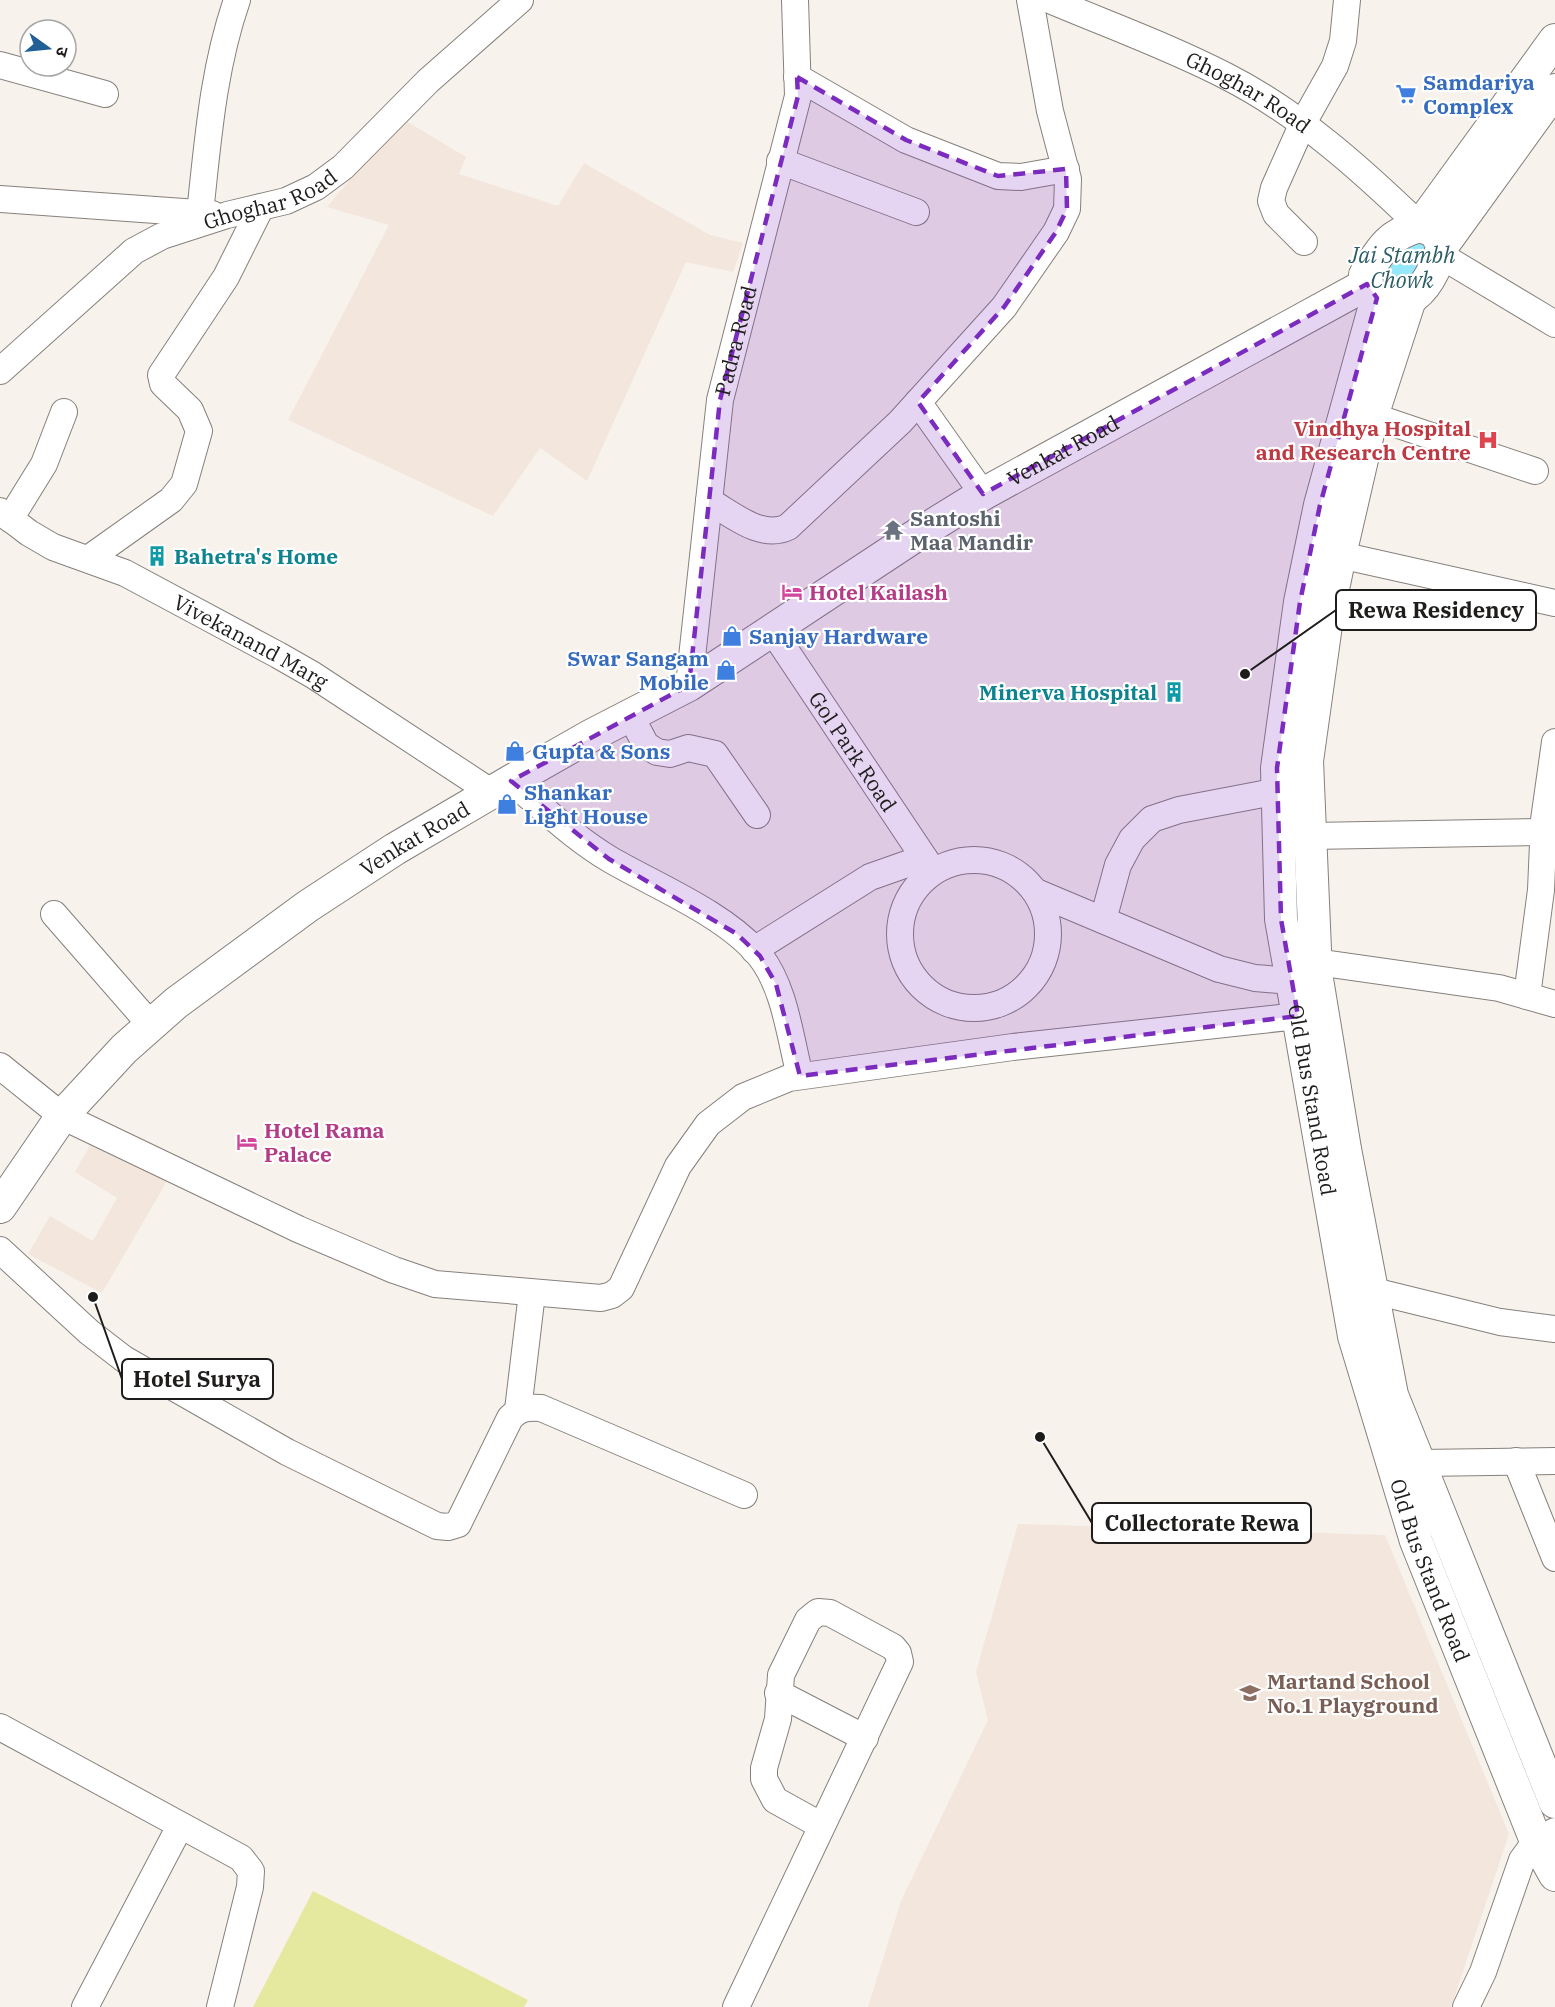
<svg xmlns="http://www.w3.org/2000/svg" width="1555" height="2007" viewBox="0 0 1555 2007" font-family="'IBM Plex Serif','Noto Sans Devanagari',serif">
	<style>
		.built { fill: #f3e6dc }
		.green { fill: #e5e9a0 }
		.water { fill: #94e8fa }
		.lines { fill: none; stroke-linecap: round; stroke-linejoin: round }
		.minor-casing { stroke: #86807c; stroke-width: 28 }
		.major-casing { stroke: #86807c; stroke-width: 34 }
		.minor { stroke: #fff; stroke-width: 26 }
		.major { stroke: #fff; stroke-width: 32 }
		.marked { fill: #7b2cbf; fill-opacity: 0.2; stroke: #7b2cbf; stroke-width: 4.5; stroke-dasharray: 12 8; stroke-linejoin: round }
		.labels { text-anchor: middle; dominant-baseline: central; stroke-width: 4.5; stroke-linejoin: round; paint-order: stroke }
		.shop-label { font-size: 21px; font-weight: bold; fill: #366cbe; stroke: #fff; text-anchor: start }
		.street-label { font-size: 21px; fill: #1f1d1b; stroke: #fff }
		.health-label { font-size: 21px; font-weight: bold; fill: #be3a42; stroke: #fff; text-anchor: end }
		.worship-label { font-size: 21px; font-weight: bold; fill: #5b616d; stroke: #fff; text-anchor: start }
		.culture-label { font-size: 21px; font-weight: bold; fill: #0d838f; stroke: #fff; text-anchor: start }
		.hotel-label { font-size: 21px; font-weight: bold; fill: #b23c85; stroke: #fff; text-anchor: start }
		.education-label { font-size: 21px; font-weight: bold; fill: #785e54; stroke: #fff; text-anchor: start }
		.water-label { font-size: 22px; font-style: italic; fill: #2c5d66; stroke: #fff }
		.leader { fill: none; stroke: #1f1d1b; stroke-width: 2 }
		.callout-dot { fill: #1f1d1b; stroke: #fff; stroke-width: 2 }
		.callout { fill: #fff; stroke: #1f1d1b; stroke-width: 2 }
		.callout-label { font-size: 22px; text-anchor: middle; font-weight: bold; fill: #1f1d1b }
	</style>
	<rect width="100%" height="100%" fill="#f8f2ed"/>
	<!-- built -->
	<path class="built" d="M401,118L466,157L459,174L558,206L584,163L710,235L743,243L733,272L686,262L587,481L540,448L493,516L288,420L389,225L327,207Z
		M93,1140L167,1181L102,1293L28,1254L50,1216L93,1241L117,1198L75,1172Z
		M1018,1524L1385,1535L1509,1834L1451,2007H868L901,1901L988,1720L976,1672Z"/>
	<!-- green -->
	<path class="green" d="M313,1891L528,2000L524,2007H253Z"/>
	<!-- water -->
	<path class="water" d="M1434,231L1422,288L1368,290L1380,249Z"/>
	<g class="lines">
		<!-- minor casing -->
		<g class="minor-casing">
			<g id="minor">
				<path id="s1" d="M1050,0C1109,25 1170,47 1226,76C1299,113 1362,170 1420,226"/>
				<path d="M0,65L105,94"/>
				<path d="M797,77L906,140L998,176L1021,177L1066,169"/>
				<path d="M780,161L916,212"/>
				<path d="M0,199L212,214"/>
				<path d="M200,213C208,140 213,69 237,0"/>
				<path d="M1304,242L1276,214L1271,201L1274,188L1303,123L1335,66L1343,41L1347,0"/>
				<path d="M1440,255L1555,324"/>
				<path id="s2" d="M0,371L134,251L162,236L227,215L286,201L316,187L343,167L428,81L520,0"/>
				<path d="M918,402L983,494"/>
				<path d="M1372,416L1535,471"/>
				<path d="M709,501C732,514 761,540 788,527L900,422L1004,307L1056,232L1067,209L1068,179L1050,111L1030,0"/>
				<path id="s3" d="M0,511L29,533L53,547L125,573L278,655L313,675L491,792"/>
				<path d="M10,519L44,464L64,412"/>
				<path d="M1340,555L1555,603"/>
				<path d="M88,559L171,500L184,484L199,431L190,410L163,384L161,375L226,277L261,207"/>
				<path id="s4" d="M772,630L933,871"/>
				<path id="s5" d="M689,685L720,400L798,96L795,0"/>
				<path d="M630,715L646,745L657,752L670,754L688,748L715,754L757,815"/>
				<path d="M511,781C543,808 575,839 611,860C656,886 727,915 760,956C785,988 790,1037 800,1076"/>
				<path d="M1310,836L1544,832"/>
				<circle cx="974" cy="934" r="74"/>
				<path d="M1036,892L1219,969L1255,978L1291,981"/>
				<path d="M54,914L150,1024"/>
				<path d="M1103,920L1118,865L1132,839L1152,819L1179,810L1278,791"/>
				<path d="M754,950L870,877L924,858"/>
				<path d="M1299,967L1316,962L1499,988L1555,1004"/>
				<path d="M1527,996L1541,890L1544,820L1555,742"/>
				<path d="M0,1066L62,1116L298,1229L394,1270L435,1284L601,1298L612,1295L621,1288L678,1166L708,1124L743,1097L789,1078L1013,1047L1298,1016"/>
				<path d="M0,1250L89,1332L124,1359L287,1452L437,1526L448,1527L458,1524L510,1418C520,1408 527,1407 541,1408L744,1495"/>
				<path d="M1374,1291L1500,1322L1555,1329"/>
				<path d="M518,1410L532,1293"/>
				<path d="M1516,1461L1555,1558"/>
				<path d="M1420,1463L1555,1461"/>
				<path d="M778,1693L865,1738"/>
				<path d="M0,1727L241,1858L251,1871L250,1887L220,2007"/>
				<path d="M85,2007L180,1826"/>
				<path d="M736,2007L900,1662L898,1653L893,1647L830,1613L818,1612L808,1620L781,1675L778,1719L764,1768V1779L775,1800L822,1826"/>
				<path d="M1466,2007L1483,1972L1522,1860L1536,1841L1555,1831"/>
			</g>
		</g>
		<!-- major casing -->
		<g class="major-casing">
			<g id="major">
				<path d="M1420,226L1434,231L1443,245C1437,266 1425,294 1403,302C1397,304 1389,303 1383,303L1368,290L1365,275C1381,249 1389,234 1420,226Z"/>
				<path d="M1420,226L1555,40"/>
				<path d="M1443,245L1555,90"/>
				<path d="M1411,296L1372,416L1340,555L1327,618L1307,761L1316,973L1345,1149L1392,1395L1555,1802"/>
				<path id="s6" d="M1377,298L1320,505L1300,602L1277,768L1281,919L1354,1336L1416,1541L1536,1841L1555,1875"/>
				<path id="s7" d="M0,1207L62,1116L124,1049L176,1003L308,906L395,849L511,781L592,735L689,685L912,538L983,494L1367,284"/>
			</g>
		</g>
		<!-- minor -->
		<use href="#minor" class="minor"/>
		<!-- major -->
		<use href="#major" class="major"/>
	</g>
	<!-- marked area -->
	<path class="marked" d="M797,77L906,140L998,176L1066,169L1067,209L1056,232L1004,307L918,402L983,494L1367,284L1377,298L1320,505L1300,602L1277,768L1281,919L1298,1016L800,1076L776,984L760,956L737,934L609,859L511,781L689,685L720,400L798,96Z"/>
	<!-- icons -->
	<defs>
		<g id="supermarket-bare" transform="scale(1.62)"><path d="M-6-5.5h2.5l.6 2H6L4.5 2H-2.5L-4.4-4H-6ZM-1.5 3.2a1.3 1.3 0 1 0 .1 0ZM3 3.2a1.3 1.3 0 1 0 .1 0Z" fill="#3f7fe0" stroke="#fff" stroke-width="2.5" paint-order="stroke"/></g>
		<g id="hospital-bare" transform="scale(1.62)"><path d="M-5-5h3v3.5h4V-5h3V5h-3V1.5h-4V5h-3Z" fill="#e0444e" stroke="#fff" stroke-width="2.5" paint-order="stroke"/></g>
		<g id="temple-bare" transform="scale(1.62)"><path d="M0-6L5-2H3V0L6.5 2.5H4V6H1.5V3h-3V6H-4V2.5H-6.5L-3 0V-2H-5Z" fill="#6b7280" stroke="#fff" stroke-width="2.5" paint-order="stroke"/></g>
		<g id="building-bare" transform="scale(1.62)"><path d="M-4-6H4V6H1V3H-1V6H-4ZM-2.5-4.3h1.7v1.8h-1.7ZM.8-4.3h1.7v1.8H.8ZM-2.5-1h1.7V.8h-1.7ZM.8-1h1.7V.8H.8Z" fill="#0f9aa8" stroke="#fff" stroke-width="2.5" paint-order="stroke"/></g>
		<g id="hotel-bare" transform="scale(1.62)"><path d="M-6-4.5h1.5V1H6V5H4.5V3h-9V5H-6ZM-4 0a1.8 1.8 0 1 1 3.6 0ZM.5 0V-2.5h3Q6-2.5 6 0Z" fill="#d1479c" stroke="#fff" stroke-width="2.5" paint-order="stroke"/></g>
		<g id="shop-bare" transform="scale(1.62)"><path d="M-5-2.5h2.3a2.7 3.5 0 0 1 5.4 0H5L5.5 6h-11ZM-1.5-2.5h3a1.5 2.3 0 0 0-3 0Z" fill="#3f7fe0" stroke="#fff" stroke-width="2.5" paint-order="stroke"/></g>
		<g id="school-bare" transform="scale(1.62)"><path d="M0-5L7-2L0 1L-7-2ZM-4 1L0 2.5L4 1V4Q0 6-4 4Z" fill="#8d6e63" stroke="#fff" stroke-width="2.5" paint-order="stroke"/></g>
	</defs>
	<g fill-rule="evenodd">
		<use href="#supermarket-bare" x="1406" y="94"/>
		<use href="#hospital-bare" x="1488" y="440"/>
		<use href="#temple-bare" x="893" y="530"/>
		<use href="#building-bare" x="157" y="556"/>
		<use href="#hotel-bare" x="792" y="592"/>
		<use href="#shop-bare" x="732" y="636"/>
		<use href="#shop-bare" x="726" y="670"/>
		<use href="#building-bare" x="1174" y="692"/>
		<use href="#shop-bare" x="515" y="751"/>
		<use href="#shop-bare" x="507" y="804"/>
		<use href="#hotel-bare" x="247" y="1142"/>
		<use href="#school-bare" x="1250" y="1693"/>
	</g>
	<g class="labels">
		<!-- shop labels -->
		<g class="shop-label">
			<text x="1423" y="82">Samdariya<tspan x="1423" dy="24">Complex</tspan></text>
			<text x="749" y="636">Sanjay Hardware</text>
			<text x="709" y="658" text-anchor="end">Swar Sangam<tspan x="709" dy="24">Mobile</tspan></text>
			<text x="532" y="751">Gupta &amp; Sons</text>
			<text x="524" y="792">Shankar<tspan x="524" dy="24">Light House</tspan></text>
		</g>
		<!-- street labels -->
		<g class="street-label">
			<text stroke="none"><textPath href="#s1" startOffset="219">Ghoghar Road</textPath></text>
			<text stroke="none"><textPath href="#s2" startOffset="326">Ghoghar Road</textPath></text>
			<text stroke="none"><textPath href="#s5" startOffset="348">Padra Road</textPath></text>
			<text stroke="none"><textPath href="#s7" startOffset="1317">Venkat Road</textPath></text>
			<text stroke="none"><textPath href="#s3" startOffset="284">Vivekanand Marg</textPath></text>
			<text stroke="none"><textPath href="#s4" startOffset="146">Gol Park Road</textPath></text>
			<text stroke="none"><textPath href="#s7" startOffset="561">Venkat Road</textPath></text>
			<text stroke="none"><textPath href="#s6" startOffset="816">Old Bus Stand Road</textPath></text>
			<text stroke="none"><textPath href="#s6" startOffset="1302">Old Bus Stand Road</textPath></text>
		</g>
		<!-- health labels -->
		<g class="health-label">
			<text x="1471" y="428">Vindhya Hospital<tspan x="1471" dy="24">and Research Centre</tspan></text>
		</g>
		<!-- worship labels -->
		<g class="worship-label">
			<text x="910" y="518">Santoshi<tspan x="910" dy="24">Maa Mandir</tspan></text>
		</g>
		<!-- culture labels -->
		<g class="culture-label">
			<text x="174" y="556">Bahetra's Home</text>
			<text x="1157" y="692" text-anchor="end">Minerva Hospital</text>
		</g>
		<!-- hotel labels -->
		<g class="hotel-label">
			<text x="809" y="592">Hotel Kailash</text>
			<text x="264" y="1130">Hotel Rama<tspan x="264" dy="24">Palace</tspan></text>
		</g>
		<!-- education labels -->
		<g class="education-label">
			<text x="1267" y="1681">Martand School<tspan x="1267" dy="24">No.1 Playground</tspan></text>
		</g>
		<!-- water labels -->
		<g class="water-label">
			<text x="1402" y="254">Jai Stambh<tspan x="1402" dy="25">Chowk</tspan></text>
		</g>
	</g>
	<!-- callouts -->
	<path class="leader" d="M1245 674L1336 610M93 1297L122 1379M1040 1437L1092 1523"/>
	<g class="callout-dot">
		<circle cx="1245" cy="674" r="6"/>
		<circle cx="93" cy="1297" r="6"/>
		<circle cx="1040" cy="1437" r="6"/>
	</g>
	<g class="callout">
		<rect x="1336" y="590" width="200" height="40" rx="6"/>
		<rect x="122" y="1359" width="151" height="40" rx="6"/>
		<rect x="1092" y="1503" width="219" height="40" rx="6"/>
	</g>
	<g class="callout-label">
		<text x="1436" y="618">Rewa Residency</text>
		<text x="197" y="1387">Hotel Surya</text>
		<text x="1202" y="1531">Collectorate Rewa</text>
	</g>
	<!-- north arrow -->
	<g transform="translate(48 48) rotate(105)"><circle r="28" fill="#ffffff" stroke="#a5a5a4" stroke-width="1.5"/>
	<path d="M0-4.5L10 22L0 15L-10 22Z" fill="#225f96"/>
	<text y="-9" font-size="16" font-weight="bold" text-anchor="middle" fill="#1f1d1b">उ</text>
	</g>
</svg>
